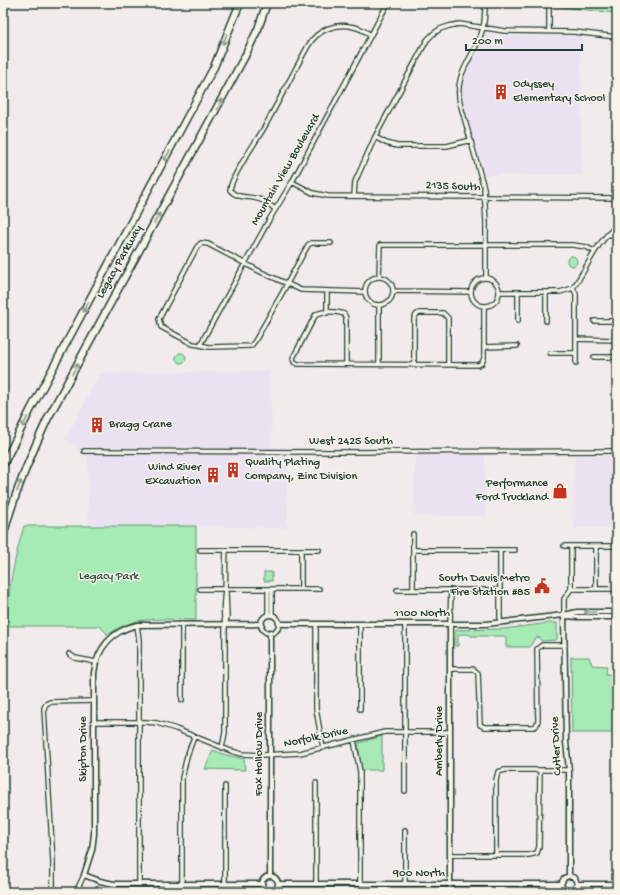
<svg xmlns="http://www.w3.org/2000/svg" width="620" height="895" viewBox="0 0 620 895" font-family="'Gochi Hand',sans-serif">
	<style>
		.built { fill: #eae2f1 }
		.green { fill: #a6ebb6; stroke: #629475 }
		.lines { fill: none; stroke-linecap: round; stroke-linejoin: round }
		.minor-casing { stroke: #1f3d34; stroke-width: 6 }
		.tertiary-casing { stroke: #1f3d34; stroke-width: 7 }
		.motorway-casing { stroke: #1f3d34; stroke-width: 9 }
		.minor { stroke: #f7f3e8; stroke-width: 3.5 }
		.tertiary { stroke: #f7f3e8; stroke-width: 4 }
		.motorway { stroke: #f7f3e8; stroke-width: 6 }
		.oneway { stroke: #8b988e }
		.labels { text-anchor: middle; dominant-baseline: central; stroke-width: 3; stroke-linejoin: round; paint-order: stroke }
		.poi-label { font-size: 12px; fill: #1f3d34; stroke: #f7f3e8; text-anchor: start }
		.street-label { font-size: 12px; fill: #1f3d34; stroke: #f7f3e8 }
		.park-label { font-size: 12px; fill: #335748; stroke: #f7f3e8 }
	</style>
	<rect width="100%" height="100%" fill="#f1ebec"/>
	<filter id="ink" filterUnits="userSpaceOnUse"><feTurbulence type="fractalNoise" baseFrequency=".025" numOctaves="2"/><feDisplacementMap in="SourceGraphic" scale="8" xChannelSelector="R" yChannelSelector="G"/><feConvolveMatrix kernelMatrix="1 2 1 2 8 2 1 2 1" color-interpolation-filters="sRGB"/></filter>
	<g filter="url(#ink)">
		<!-- built -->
		<path class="built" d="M486,34L504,36H581L582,175H484L460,93L461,85L464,75L482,36Z
			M270,371L272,447L287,448V528L196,526L88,527V457L65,440L100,373Z
			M415,454L485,455L486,516H415Z
			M575,456H617V528H574Z"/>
		<!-- green -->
		<path class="green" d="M521,3H617V13Z
			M567 261a5 5 0 1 1 10 0a5 5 0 1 1-10 0Z
			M176 358a5 5 0 1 1 10 0a5 5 0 1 1-10 0Z
			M24,526H196V620C164,620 134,614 108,635L100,626H6C8,591 14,559 24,526Z
			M264,572H272V581H264Z
			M549,623H557V639L556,640L541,641L539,637L534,639L530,647H506V637L504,636H471C468,633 463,634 458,635V646H455V631L457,630L504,629Z
			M571,657H589L592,665L607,666L606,674L617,675V733H572Z
			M382,736V770H362L358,745L359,743Z
			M213,750L226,755L244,759L245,770L205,769Z"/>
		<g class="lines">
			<!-- minor casing -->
			<g class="minor-casing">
				<path id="minor" d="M485,3C485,11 485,20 483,28C476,56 453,72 460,103L484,188L486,222V278
					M549,3V31
					M375,137L386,143L397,146H447L471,140
					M292,182L313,193L328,196L617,198
					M354,196L355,182L375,137L427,40L433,34L440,29L449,26L459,24L505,31L574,32L617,37
					M275,209C270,205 264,200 258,199C249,196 237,199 230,190C231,176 256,142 264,128C279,101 293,73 308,46C317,30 336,22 354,27C360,28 366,32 371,35
					M608,235L617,234
					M331,243H311L308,245L289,280L285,288L255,341L251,346L209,347L200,345L193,344L161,327L159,319L197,247L201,243L208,244L261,272L301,290L365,292
					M365 291a14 14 0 1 1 28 0a14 14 0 1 1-28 0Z
					M379,277L380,245H573L586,247L594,251
					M471 292a14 14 0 1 1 28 0a14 14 0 1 1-28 0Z
					M573,288L576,294V363
					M327,291V313
					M393,291L471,292
					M499,292H560L573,288C588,267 596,242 617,226
					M379,306V364
					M518,321V292
					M546,321V292
					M594,321H617
					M576,339L617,340
					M200,345L269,220L292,182L388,3
					M484,347L517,346
					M550,353H576
					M594,357H617
					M346,364V318L344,314C336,311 324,311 316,314L293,358L294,362L298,364L478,365L482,363L484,358V306
					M414,365V319L416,315L419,313H443L448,318V365
					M84,451L342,452L617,451
					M413,534V590
					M564,546H617
					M596,546V589
					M200,550H319
					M413,550H515
					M200,589H319
					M272,589V615
					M301,589V550
					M571,589H617
					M397,590H500
					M268,615V589
					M564,615V599L571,589V546
					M226,622L227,617L226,592
					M500,623V550
					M182,624V700
					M316,624V709L323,748
					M360,624V709
					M405,624V791
					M450,624L451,590
					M137,625L139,640V884
					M69,654L75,658L96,662
					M450,669H473L478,673L480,725L485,727H534L536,726L538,721L537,649L542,645H565
					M94,722H146L157,723L176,729L231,751L242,754L262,755L300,753L385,732H450
					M354,740L360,772V884
					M222,748L225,733V624C222,612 224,601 225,589C226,576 225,563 226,550
					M316,783V884
					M405,830V884
					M450,855H529L537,853L539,847L540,770
					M496,855V780L498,772L505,770H569
					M182,884V778L187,756L194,737
					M225,884V786
					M450,884V892
					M521,884V892
					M53,892V862L44,708L46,704L50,702L94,701
					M76,892L84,875"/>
			</g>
			<!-- tertiary casing -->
			<g class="tertiary-casing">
				<path id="tertiary" d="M564,615L566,742L569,770V876
					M261 624a9 9 0 1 1 18 0a9 9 0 1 1-18 0Z
					M566,616L578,617H617
					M262,624L137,625C112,631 97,648 94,673V834L92,850L84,875L100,881L114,884H262
					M279,624H486L564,615L577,612H617
					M262 884a8 8 0 1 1 16 0a8 8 0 1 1-16 0Z
					M270,876V632
					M278,884H561
					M450,884V624
					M577,884H617
					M568,892L563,889L561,884L564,878L569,876L575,878L577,884L574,890L570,892"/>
			</g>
			<!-- motorway casing -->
			<g class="motorway-casing">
				<path id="motorway" d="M3,465L31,409L214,67L240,3
					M3,536C14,495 30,456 48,418L245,56L258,29L267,3"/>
			</g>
			<!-- minor -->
			<use href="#minor" class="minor"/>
			<!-- tertiary -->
			<use href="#tertiary" class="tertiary"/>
			<!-- motorway -->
			<use href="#motorway" class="motorway"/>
		</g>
		<!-- one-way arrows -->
		<defs><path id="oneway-shaft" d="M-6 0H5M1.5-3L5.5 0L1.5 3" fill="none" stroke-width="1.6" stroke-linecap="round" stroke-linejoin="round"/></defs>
		<g class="oneway">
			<use href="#oneway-shaft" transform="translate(225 39) rotate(112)"/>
			<use href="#oneway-shaft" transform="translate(220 104) rotate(-62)"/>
			<use href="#oneway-shaft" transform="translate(167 156) rotate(118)"/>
			<use href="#oneway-shaft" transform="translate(157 218) rotate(-61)"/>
			<use href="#oneway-shaft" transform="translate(86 307) rotate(118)"/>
			<use href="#oneway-shaft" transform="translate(75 369) rotate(-61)"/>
			<use href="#oneway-shaft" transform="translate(25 422) rotate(117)"/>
			<use href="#oneway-shaft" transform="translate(19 486) rotate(-70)"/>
			<use href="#oneway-shaft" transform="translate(590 612) rotate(180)"/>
		</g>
	</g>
	<!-- icons -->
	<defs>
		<g id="building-bare" transform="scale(1.2)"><path d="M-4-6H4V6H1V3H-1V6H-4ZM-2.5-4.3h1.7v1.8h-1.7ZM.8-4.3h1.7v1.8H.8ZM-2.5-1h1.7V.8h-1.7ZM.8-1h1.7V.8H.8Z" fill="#c8321e" stroke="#f7f3e8" stroke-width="2.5" paint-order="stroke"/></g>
		<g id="shop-bare" transform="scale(1.2)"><path d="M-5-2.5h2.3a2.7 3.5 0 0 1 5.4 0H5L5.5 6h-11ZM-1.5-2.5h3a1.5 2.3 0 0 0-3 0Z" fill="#c8321e" stroke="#f7f3e8" stroke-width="2.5" paint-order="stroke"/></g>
		<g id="civic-bare" transform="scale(1.2)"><path d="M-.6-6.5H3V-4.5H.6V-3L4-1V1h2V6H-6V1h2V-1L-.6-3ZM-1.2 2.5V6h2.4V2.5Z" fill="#c8321e" stroke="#f7f3e8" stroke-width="2.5" paint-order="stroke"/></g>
	</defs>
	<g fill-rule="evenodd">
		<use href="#building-bare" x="501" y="92"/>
		<use href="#building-bare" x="97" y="425"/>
		<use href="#building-bare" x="233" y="470"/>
		<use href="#building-bare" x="213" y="475"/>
		<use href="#shop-bare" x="560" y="491"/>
		<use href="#civic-bare" x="542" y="586"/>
	</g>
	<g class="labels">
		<!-- poi labels -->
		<g class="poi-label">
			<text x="513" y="85">Odyssey<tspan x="513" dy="14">Elementary School</tspan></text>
			<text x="109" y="425">Bragg Crane</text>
			<text x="245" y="463">Quality Plating<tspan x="245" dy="14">Company, Zinc Division</tspan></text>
			<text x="201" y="468" text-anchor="end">Wind River<tspan x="201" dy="14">Excavation</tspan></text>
			<text x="548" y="484" text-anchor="end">Performance<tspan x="548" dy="14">Ford Truckland</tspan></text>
			<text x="530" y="579" text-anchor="end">South Davis Metro<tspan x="530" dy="14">Fire Station #85</tspan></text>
		</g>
		<!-- street labels -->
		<g class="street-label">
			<text transform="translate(286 170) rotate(-60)">Mountain View Boulevard</text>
			<text transform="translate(453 187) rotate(2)">2135 South</text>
			<text transform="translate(120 262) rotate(-61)">Legacy Parkway</text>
			<text x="351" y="442">West 2425 South</text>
			<text x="422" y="614">1100 North</text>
			<text transform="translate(316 738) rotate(-12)">Norfolk Drive</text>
			<text transform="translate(440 741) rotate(-90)">Amberly Drive</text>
			<text transform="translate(557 746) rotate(-93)">Cutler Drive</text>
			<text transform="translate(84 749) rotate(-90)">Skipton Drive</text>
			<text transform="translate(260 754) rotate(-90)">Fox Hollow Drive</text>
			<text x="419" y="874">900 North</text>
		</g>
		<!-- park labels -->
		<g class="park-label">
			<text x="109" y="577">Legacy Park</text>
		</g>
	</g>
	<!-- margin -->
	<rect width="620" height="895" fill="none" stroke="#f7f3e8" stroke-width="16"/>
	<rect x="8" y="8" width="604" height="879" fill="none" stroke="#1f3d34" stroke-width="1.5" filter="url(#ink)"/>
	<!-- scale -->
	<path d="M466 44v6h116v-6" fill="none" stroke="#1f3d34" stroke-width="2"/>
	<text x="472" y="44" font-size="12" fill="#1f3d34" stroke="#f7f3e8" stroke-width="3" paint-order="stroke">200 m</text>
</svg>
